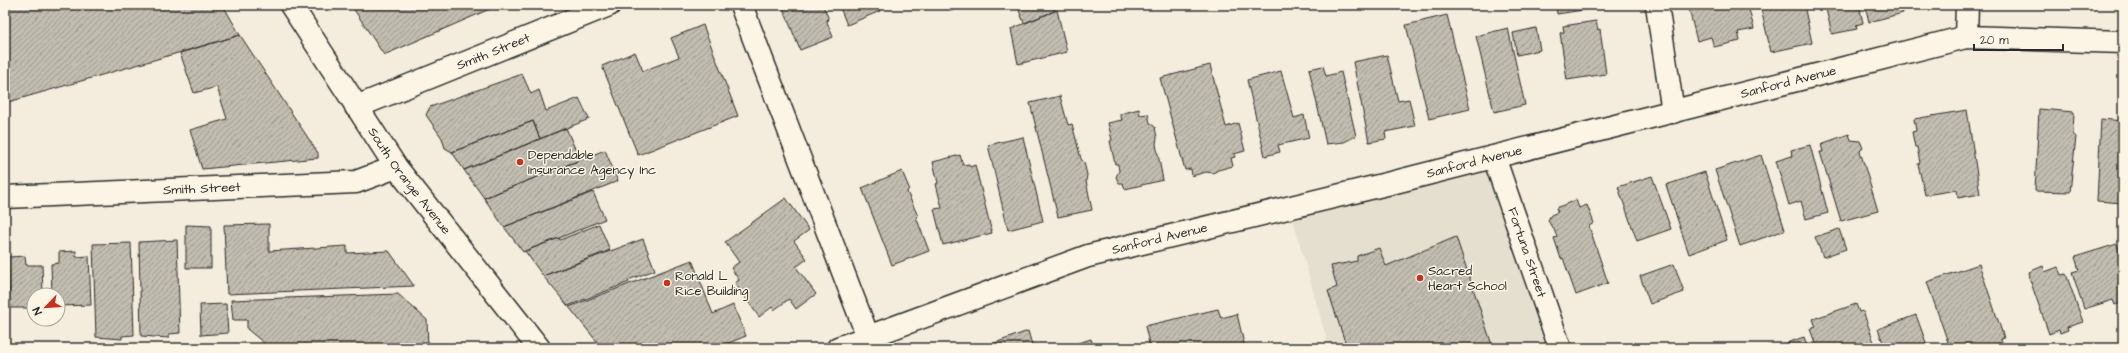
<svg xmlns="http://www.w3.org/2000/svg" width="2128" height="353" viewBox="0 0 2128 353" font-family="'Architects Daughter',sans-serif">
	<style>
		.built { fill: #e5dfd0 }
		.building { fill: url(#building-hatch); stroke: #2b2b2b }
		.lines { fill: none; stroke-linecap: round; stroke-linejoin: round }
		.minor-casing { stroke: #2b2b2b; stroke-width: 25 }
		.major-casing { stroke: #2b2b2b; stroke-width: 25 }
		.minor { stroke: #fcf5e5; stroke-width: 22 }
		.major { stroke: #fcf5e5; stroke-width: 22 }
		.poi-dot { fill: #c8321e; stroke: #fcf5e5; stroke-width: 1.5 }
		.labels { text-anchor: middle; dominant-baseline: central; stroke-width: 3; stroke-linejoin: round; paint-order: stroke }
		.street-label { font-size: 13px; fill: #2b2b2b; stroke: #fcf5e5 }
		.poi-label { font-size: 13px; fill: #2b2b2b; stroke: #fcf5e5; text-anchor: start }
	</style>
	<defs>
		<pattern id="building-hatch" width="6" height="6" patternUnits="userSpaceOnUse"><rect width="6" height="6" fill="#c2bdb1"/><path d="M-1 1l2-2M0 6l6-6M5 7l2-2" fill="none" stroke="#9e9a90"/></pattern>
	</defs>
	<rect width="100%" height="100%" fill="#f4edde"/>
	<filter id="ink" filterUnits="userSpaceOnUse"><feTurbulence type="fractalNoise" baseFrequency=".025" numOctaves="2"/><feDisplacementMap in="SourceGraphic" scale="8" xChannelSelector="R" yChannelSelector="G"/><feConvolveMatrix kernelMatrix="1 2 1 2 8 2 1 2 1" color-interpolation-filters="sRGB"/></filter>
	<g filter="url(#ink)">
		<!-- built -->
		<path class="built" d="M1490,163L1555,348H1329L1290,209Z"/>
		<!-- building -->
		<path class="building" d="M5,5H223L240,35L5,103Z
			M351,5H499L384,55Z
			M782,5H820L824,8L828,17L827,22L833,37L800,50Z
			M839,5H877L880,11L847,25Z
			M948,5H966L951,11Z
			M1017,5H1053L1055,11L1024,23Z
			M1556,5H1595L1596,8L1557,14Z
			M1688,5H1748L1754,29L1738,32L1740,41L1714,47L1711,37L1697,41Z
			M1760,5H1804L1812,43L1771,52Z
			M1825,5H1859L1863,23L1856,25L1857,29L1832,34Z
			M1865,5H1901L1903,13L1869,22Z
			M1057,10L1067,52L1018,64L1011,29Z
			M1447,15L1470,109L1429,119L1406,25Z
			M1596,21L1598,30L1600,29L1606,74L1567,80L1560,33L1564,32L1563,26Z
			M703,25L738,116L638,155L602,66L635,52L643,71L679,57L671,38Z
			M1508,28L1525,105L1494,112L1476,36Z
			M1536,28L1540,50L1517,55L1513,33Z
			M240,35L318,153V158L202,169L190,130L227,119L217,87L194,93L180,53Z
			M1387,55L1398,101L1409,99L1415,126L1385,132L1386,139L1369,142L1353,62Z
			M1210,65L1226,127L1238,123L1245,151L1234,154L1235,157L1231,158L1233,166L1218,170L1213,173L1206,172L1192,176L1191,169L1185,170L1160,78Z
			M1323,66L1326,76L1341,72L1356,136L1344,142L1326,144L1309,69Z
			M1281,71L1294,118L1304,115L1309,138L1278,145L1280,152L1265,156L1247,80Z
			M522,74L531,94L539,90L546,111L579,98L589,119L540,139L533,121L452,152L445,148L442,138L426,115L430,107Z
			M1060,96L1068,125L1072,124L1081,159L1084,162L1087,175L1086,181L1092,210L1058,217L1030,103Z
			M1139,109L1140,115L1148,114L1150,123L1155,127L1157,138L1156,144L1163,180L1125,189L1123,183H1119L1116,177L1119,171L1118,164H1115L1110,141L1112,140L1108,123L1122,120L1120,114Z
			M2039,109L2074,112L2073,134L2076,137L2070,192L2035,191Z
			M1967,110L1980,194L1958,198L1957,190L1925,195L1918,164L1920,163L1917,147H1915L1912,132L1916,131L1914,119Z
			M2101,119L2123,121V203L2097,201Z
			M533,121L540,139L464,170L452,152Z
			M566,128L580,160L484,198L464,170Z
			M1849,134L1851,140L1860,141L1863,148L1860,151L1878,211L1841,221L1820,152H1823L1821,144Z
			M1023,137L1043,221L1008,230L988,145Z
			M1810,145L1828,213L1806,219L1801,201L1789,205L1776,161L1792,156L1791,150Z
			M605,150L618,181L504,227L484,198Z
			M960,155L963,165L969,164L970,167L975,165L992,233L943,245L934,209L942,208L936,184L938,183L933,162Z
			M1761,155L1785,230L1740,246L1715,170Z
			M902,171L909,188L907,192L918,216L916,217L929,251L892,265L862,188Z
			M1705,172L1727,240L1689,254L1666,185Z
			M1652,176L1671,229L1637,241L1618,187Z
			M593,192L605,219L559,238L523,252L504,227Z
			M786,198L809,230L794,241L807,259L796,267L816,294L796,309L789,299L774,310L772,307L759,317L735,283L739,280L731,268L739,262L725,242Z
			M1576,200L1579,208L1587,205L1594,223L1589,226L1608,283L1576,295L1563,258L1561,259L1554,238L1557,237L1553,227L1551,226L1548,220L1551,215L1558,212L1556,208Z
			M269,224V251L347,246V253L389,251L414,286L227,294L224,225Z
			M599,224L610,250L543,276L525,251L559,238L560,240Z
			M186,225L211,226V268H186Z
			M1839,229L1846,249L1823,257L1815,237Z
			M1456,237L1493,348H1347L1328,291L1337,287L1331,266L1357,261V256L1379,248L1386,266Z
			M643,239L655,270L628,280L629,282L568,306L543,276Z
			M177,240L180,333L169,334V338L141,336L139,242Z
			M131,243L134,335L122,336V339L96,337L93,244Z
			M2117,244L2123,262V302L2115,305L2113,300L2084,309L2072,272L2079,270L2075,257Z
			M76,251V257L89,256L91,305L58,306V295H52L51,264L59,263V252Z
			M25,256L26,265H42L43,295H34V308H10L8,257Z
			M692,260L713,314L733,305L746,336L716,348H602L569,307Z
			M1674,264L1684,292L1650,304L1640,276Z
			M1979,264L2004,338L2001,339L2004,348H1987L1986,346L1979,348H1950L1927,282Z
			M2043,266L2045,272L2058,267L2061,275L2066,274L2083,322L2067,327L2068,330L2060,333L2059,330L2049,334L2029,277L2030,276L2029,272Z
			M398,294L427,320L428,348H270L247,329V320H233L231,300Z
			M226,304L228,333L201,335L200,305Z
			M1856,304L1859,312L1863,311L1876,348H1817L1810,329L1816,327L1813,319Z
			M1218,309L1221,318L1237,314L1245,348H1150L1145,326Z
			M1916,315L1928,348H1893L1892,345L1885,348L1878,329Z
			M1028,331L1033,348H981Z
			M1804,337L1808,348H1775V347Z
			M1091,339L1094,348H1062Z
			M1771,345L1773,348H1761Z"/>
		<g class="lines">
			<!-- minor casing -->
			<g class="minor-casing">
				<g id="minor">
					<path d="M741,5L868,337"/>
					<path d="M1657,5L1673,112"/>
					<path d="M1966,37L1967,5"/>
					<path id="s1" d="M356,107L609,5"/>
					<path id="s2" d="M1494,157L1560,348"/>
					<path id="s3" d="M5,197L356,182L396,167"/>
				</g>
			</g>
			<!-- major casing -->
			<g class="major-casing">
				<g id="major">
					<path id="s4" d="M291,5L396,167L539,348"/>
					<path id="s5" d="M838,348L1088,256L1395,182L1966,37L2123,42"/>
				</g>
			</g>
			<!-- minor -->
			<use href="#minor" class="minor"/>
			<!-- major -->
			<use href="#major" class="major"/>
		</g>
	</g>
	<!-- markers -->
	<g class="poi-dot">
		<circle cx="520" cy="162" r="4"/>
		<circle cx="1420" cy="278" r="4"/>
		<circle cx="667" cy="283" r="4"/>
	</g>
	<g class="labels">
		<!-- street labels -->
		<g class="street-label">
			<text stroke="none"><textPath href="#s1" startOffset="148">Smith Street</textPath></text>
			<text stroke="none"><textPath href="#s5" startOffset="988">Sanford Avenue</textPath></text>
			<text stroke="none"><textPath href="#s5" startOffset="664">Sanford Avenue</textPath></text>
			<text stroke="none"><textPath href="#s4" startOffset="212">South Orange Avenue</textPath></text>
			<text stroke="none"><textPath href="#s3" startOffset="197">Smith Street</textPath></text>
			<text stroke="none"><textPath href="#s5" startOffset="340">Sanford Avenue</textPath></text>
			<text stroke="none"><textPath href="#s2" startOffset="101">Fortuna Street</textPath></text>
		</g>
		<!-- poi labels -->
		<g class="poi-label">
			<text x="528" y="155">Dependable<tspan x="528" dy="15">Insurance Agency Inc</tspan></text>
			<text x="1428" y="271">Sacred<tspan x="1428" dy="15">Heart School</tspan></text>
			<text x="675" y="276">Ronald L<tspan x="675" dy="15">Rice Building</tspan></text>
		</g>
	</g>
	<!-- margin -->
	<rect width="2128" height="353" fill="none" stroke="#fcf5e5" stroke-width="20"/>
	<rect x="10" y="10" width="2108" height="333" fill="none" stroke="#2b2b2b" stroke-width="1.5" filter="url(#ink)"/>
	<!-- north arrow -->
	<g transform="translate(46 307) rotate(245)"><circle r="19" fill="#fcf5e5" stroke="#a8a49b"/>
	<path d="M0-3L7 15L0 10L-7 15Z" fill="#c8321e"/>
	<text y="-6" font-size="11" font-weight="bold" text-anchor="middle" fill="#2b2b2b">N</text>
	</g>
	<!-- scale -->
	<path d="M1974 44v6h89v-6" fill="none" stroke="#2b2b2b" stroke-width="2"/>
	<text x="1980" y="44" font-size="12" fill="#2b2b2b" stroke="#fcf5e5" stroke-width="3" paint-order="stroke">20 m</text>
</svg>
